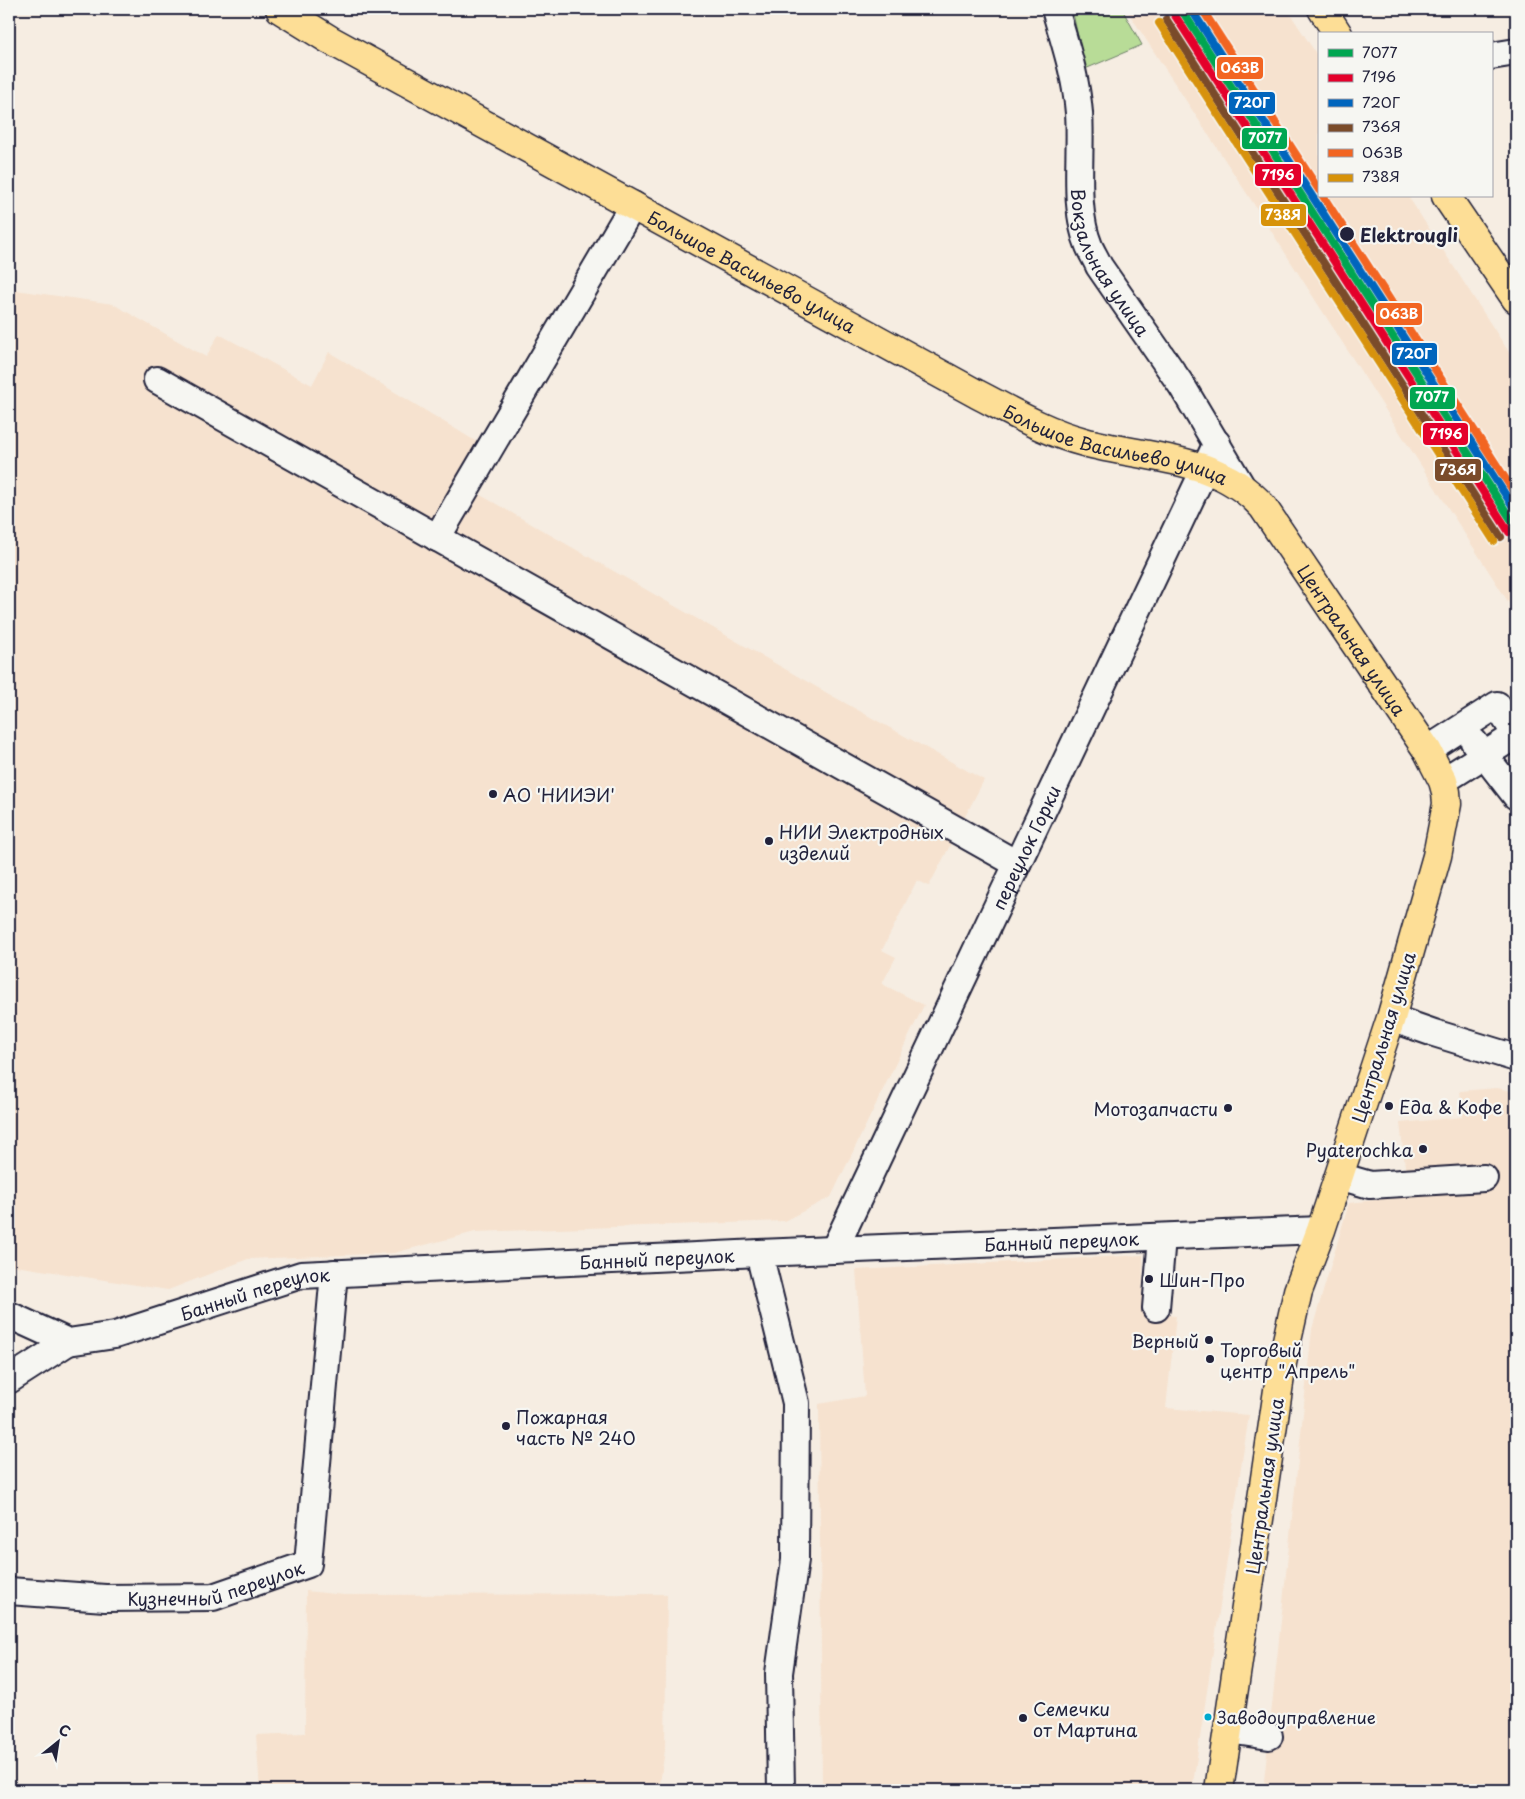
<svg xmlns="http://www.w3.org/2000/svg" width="1525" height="1799" viewBox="0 0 1525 1799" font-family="'Playpen Sans',sans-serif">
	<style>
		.built { fill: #f6e2cf }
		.green { fill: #b8dc97; stroke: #6d7f69 }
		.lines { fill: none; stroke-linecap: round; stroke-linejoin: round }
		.minor-casing { stroke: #22223b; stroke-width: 30 }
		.major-casing { stroke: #22223b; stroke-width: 31 }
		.minor { stroke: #f6f6f2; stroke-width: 26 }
		.major { stroke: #fdde96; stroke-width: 28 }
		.rail-1-casing { stroke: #f6f6f2; stroke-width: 11 }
		.rail-2-casing { stroke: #f6f6f2; stroke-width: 11 }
		.rail-3-casing { stroke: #f6f6f2; stroke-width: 11 }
		.rail-4-casing { stroke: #f6f6f2; stroke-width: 11 }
		.rail-5-casing { stroke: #f6f6f2; stroke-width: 11 }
		.rail-6-casing { stroke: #f6f6f2; stroke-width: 11 }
		.rail-1 { stroke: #00a651; stroke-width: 8 }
		.rail-2 { stroke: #e4002b; stroke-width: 8 }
		.rail-3 { stroke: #0065bd; stroke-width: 8 }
		.rail-4 { stroke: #7a4b2a; stroke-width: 8 }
		.rail-5 { stroke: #f26522; stroke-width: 8 }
		.rail-6 { stroke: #d79209; stroke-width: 8 }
		.stop-dot { fill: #22223b; stroke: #f6f6f2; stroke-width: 2 }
		.bus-dot { fill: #00a9ce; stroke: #f6f6f2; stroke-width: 2 }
		.labels { text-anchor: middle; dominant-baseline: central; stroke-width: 4.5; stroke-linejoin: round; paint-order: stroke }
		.bus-label { font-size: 17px; fill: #22223b; stroke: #f6f6f2; text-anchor: start }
		.stop-label { font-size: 18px; font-weight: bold; fill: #22223b; stroke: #f6f6f2; text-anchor: start }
		.street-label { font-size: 18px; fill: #22223b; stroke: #f6f6f2 }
		.poi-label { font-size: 18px; fill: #22223b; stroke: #f6f6f2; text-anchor: start }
		.line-badge { stroke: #f6f6f2; stroke-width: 2 }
		.badge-label { font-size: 14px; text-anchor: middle; font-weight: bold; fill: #fff }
	</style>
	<rect width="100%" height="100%" fill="#f6ede2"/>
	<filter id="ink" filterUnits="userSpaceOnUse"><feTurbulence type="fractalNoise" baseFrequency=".02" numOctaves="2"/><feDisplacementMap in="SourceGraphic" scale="10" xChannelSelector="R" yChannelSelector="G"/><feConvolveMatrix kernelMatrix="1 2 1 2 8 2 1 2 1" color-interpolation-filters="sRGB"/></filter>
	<g filter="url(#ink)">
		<!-- built -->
		<path class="built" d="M1126,9H1287L1319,58V196H1408L1516,363V614L1259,212Z
			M9,289L113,304L206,357L219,334L312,385L329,352L477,442L456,481L827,693L984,780L929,886L917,880L882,950L896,957L882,984L924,1005L831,1197L784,1221L475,1232L394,1253L248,1259L168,1290L9,1265Z
			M1497,1088L1516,1092V1790H1271L1264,1781L1312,1329L1349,1203L1493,1187L1490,1167L1406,1175L1400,1123L1463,1117L1460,1091Z
			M1143,1255L1142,1313L1176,1316L1166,1408L1249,1415L1192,1790H822L819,1404L865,1396L856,1270Z
			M306,1591L344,1595L667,1594L665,1750L659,1790H260L256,1735L305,1733Z"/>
		<!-- green -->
		<path class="green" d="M1072,9H1122L1142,45L1085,69Z"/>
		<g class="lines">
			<!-- minor casing -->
			<g class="minor-casing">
				<g id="minor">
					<path id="s1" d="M1055,9C1065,44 1076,76 1079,113C1082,153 1073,208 1089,246C1092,253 1096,259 1099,266L1182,386L1242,487"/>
					<path d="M1491,56L1516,52"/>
					<path d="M157,380L1017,864"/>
					<path d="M437,538L633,205"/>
					<path d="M1474,742L1516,796"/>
					<path d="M1427,750L1497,705L1516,735L1443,781"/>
					<path d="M1391,1018L1434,1033L1516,1058"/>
					<path d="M1339,1176L1370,1185L1484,1178"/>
					<path id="s2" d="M834,1250L1217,443"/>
					<path d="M759,1253L796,1403L795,1560L779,1673L781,1790"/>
					<path d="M1156,1308L1162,1237"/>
					<path id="s3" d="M9,1315L68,1342L115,1335L301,1275L759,1253L1321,1230"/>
					<path d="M9,1380L68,1342"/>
					<path id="s4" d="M9,1591L105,1598L213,1597L308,1564L334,1273"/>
					<path d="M1228,1730L1269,1736"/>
				</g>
			</g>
			<!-- major casing -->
			<g class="major-casing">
				<g id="major">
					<path id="s5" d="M280,9L330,40L977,394C1012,412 1046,432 1084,442C1146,459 1217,455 1263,507L1427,750L1443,781L1446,792L1447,804L1437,856L1391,1018L1321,1230L1298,1291L1282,1363L1219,1790"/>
					<path d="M1322,9L1338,34"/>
					<path d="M1446,196L1516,299"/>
				</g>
			</g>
			<!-- minor -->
			<use href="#minor" class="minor"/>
			<!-- major -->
			<use href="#major" class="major"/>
			<!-- rail-1 casing -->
			<g class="rail-1-casing">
				<path id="rail-1" d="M1181,9L1516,527"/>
			</g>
			<!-- rail-2 casing -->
			<g class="rail-2-casing">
				<path id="rail-2" d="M1174,14L1509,532"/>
			</g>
			<!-- rail-3 casing -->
			<g class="rail-3-casing">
				<path id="rail-3" d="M1191,9L1516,511"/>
			</g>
			<!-- rail-4 casing -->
			<g class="rail-4-casing">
				<path id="rail-4" d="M1166,19L1501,537"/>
			</g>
			<!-- rail-5 casing -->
			<g class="rail-5-casing">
				<path id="rail-5" d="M1202,9L1319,190
					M1323,196L1516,495"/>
			</g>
			<!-- rail-6 casing -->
			<g class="rail-6-casing">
				<path id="rail-6" d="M1159,23L1494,541"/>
			</g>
			<!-- rail-1 -->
			<use href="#rail-1" class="rail-1"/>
			<!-- rail-2 -->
			<use href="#rail-2" class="rail-2"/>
			<!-- rail-3 -->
			<use href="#rail-3" class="rail-3"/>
			<!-- rail-4 -->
			<use href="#rail-4" class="rail-4"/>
			<!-- rail-5 -->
			<use href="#rail-5" class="rail-5"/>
			<!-- rail-6 -->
			<use href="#rail-6" class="rail-6"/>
		</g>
	</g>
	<!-- markers -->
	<g class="stop-dot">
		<circle cx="1347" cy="234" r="8"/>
		<circle cx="493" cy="794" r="5"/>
		<circle cx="769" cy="841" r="5"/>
		<circle cx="1389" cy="1106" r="5"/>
		<circle cx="1228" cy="1108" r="5"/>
		<circle cx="1423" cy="1149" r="5"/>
		<circle cx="1149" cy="1279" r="5"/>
		<circle cx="1209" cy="1340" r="5"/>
		<circle cx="1210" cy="1359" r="5"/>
		<circle cx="506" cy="1426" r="5"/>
		<circle cx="1023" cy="1718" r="5"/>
	</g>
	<circle class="bus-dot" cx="1208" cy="1717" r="4.5"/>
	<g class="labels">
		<!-- bus labels -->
		<g class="bus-label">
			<text x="1217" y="1717">Заводоуправление</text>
		</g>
		<!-- stop labels -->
		<g class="stop-label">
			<text x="1360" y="234">Elektrougli</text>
		</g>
		<!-- street labels -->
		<g class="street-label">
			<text stroke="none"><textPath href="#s1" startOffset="264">Вокзальная улица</textPath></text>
			<text stroke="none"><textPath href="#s5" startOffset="540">Большое Васильево улица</textPath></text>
			<text stroke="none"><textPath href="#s5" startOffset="945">Большое Васильево улица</textPath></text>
			<text stroke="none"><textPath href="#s5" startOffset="1268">Центральная улица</textPath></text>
			<text stroke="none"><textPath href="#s2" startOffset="446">переулок Горки</textPath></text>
			<text transform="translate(1383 1037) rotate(-73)">Центральная улица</text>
			<text stroke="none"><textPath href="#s3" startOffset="1069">Банный переулок</textPath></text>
			<text stroke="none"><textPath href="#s3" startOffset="664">Банный переулок</textPath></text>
			<text stroke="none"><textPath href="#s3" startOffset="259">Банный переулок</textPath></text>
			<text transform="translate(1264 1486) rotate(-82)">Центральная улица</text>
			<text stroke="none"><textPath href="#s4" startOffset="209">Кузнечный переулок</textPath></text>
		</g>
		<!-- poi labels -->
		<g class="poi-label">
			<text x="503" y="794">АО 'НИИЭИ'</text>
			<text x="779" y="831">НИИ Электродных<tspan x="779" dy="21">изделий</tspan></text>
			<text x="1399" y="1106">Еда &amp; Кофе</text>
			<text x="1218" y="1108" text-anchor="end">Мотозапчасти</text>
			<text x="1413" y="1149" text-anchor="end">Pyaterochka</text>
			<text x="1159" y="1279">Шин-Про</text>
			<text x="1199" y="1340" text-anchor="end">Верный</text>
			<text x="1220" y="1349">Торговый<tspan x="1220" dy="21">центр "Апрель"</tspan></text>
			<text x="516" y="1416">Пожарная<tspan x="516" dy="21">часть № 240</tspan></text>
			<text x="1033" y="1708">Семечки<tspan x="1033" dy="21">от Мартина</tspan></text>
		</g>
	</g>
	<g class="line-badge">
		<rect x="1216" y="56" width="48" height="24" rx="5" fill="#f26522"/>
		<rect x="1228" y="91" width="48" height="24" rx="5" fill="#0065bd"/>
		<rect x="1241" y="127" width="47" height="23" rx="5" fill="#00a651"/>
		<rect x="1254" y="163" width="48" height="24" rx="5" fill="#e4002b"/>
		<rect x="1260" y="203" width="47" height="24" rx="5" fill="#d79209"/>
		<rect x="1375" y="302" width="48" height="24" rx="5" fill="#f26522"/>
		<rect x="1391" y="342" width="47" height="24" rx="5" fill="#0065bd"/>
		<rect x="1409" y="386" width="47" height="24" rx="5" fill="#00a651"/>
		<rect x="1422" y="422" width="47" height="24" rx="5" fill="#e4002b"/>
		<rect x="1434" y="458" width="48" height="24" rx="5" fill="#7a4b2a"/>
	</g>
	<g class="badge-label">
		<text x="1240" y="73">063В</text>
		<text x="1252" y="108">720Г</text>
		<text x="1265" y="143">7077</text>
		<text x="1278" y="180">7196</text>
		<text x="1283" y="220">738Я</text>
		<text x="1399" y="319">063В</text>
		<text x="1414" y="359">720Г</text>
		<text x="1432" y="402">7077</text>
		<text x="1446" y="439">7196</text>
		<text x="1458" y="475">736Я</text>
	</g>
	<!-- margin -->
	<rect width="1525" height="1799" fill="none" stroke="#f6f6f2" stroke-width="30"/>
	<rect x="15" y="15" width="1495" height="1769" fill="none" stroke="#22223b" stroke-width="2" filter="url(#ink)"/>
	<!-- legend -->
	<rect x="1318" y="32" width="175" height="165" fill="#f6f6f2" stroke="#a1a1a9"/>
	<rect x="1328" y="49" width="25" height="8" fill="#00a651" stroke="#a1a1a9"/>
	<text x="1362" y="58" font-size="15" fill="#22223b">7077</text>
	<rect x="1328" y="74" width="25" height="8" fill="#e4002b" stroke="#a1a1a9"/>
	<text x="1362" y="82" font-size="15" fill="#22223b">7196</text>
	<rect x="1328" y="99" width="25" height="8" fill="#0065bd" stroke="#a1a1a9"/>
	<text x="1362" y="108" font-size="15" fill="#22223b">720Г</text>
	<rect x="1328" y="124" width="25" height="8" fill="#7a4b2a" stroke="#a1a1a9"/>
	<text x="1362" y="132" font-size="15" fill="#22223b">736Я</text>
	<rect x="1328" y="149" width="25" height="8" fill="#f26522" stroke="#a1a1a9"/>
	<text x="1362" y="158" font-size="15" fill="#22223b">063В</text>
	<rect x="1328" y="174" width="25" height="8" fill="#d79209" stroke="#a1a1a9"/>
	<text x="1362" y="182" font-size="15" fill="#22223b">738Я</text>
	<!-- north arrow -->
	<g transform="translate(58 1742) rotate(30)" stroke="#f6f6f2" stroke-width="4" paint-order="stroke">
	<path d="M0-4L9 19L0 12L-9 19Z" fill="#22223b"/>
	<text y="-8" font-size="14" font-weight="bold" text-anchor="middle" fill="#22223b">С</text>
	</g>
</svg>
